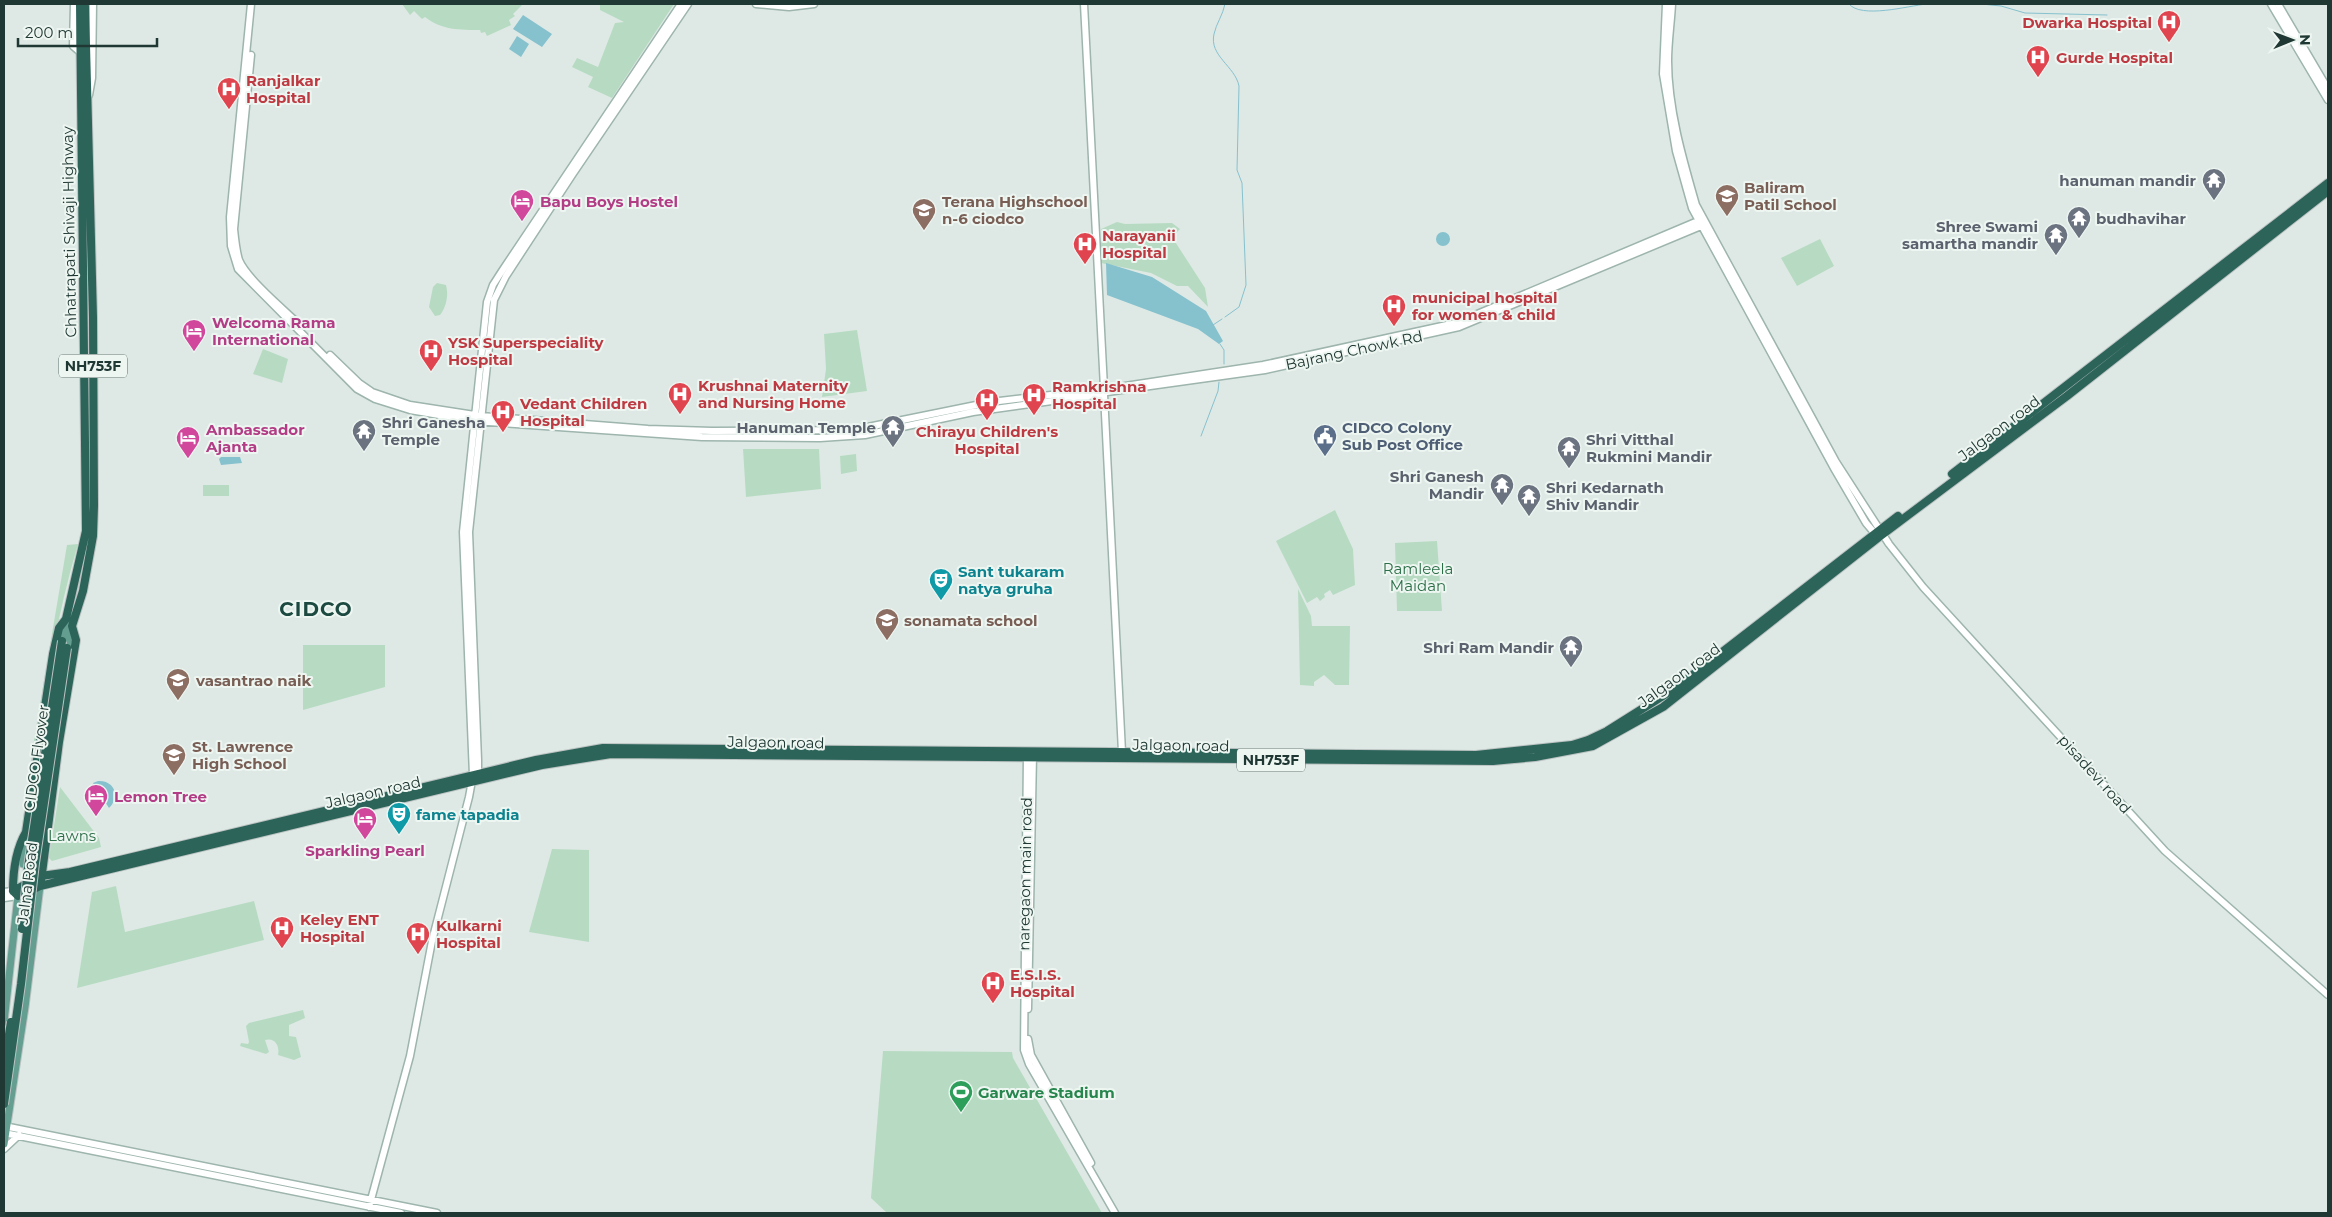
<svg xmlns="http://www.w3.org/2000/svg" width="2332" height="1217" viewBox="0 0 2332 1217" font-family="Montserrat,sans-serif">
	<style>
		.green { fill: #b7dbc2 }
		.water { fill: #86c1ce }
		.lines { fill: none; stroke-linecap: round; stroke-linejoin: round }
		.stream { stroke: #86c1ce; stroke-width: 1 }
		.secondary-casing { stroke: #9db5ad; stroke-width: 9 }
		.primary-casing { stroke: #bcc3c2; stroke-width: 9 }
		.highway-casing { stroke: #bcc3c2; stroke-width: 10 }
		.secondary { stroke: #fff; stroke-width: 6 }
		.primary { stroke: #639e91; stroke-width: 7 }
		.highway { stroke: #2c645a; stroke-width: 8 }
		.highway-bridge-casing { stroke: #bcc3c2; stroke-width: 10; stroke-linecap: butt }
		.highway-bridge { stroke: #2c645a; stroke-width: 8 }
		.labels { text-anchor: middle; dominant-baseline: central; stroke-width: 4; stroke-linejoin: round; paint-order: stroke }
		.shield { fill: #eef6f2; stroke: #5e716c; stroke-width: 1 }
		.shield-label { font-size: 14px; font-weight: bold; fill: #203833 }
		.health-label { font-size: 15px; font-weight: bold; fill: #be3a42; stroke: #eef6f2; text-anchor: start }
		.worship-label { font-size: 15px; font-weight: bold; fill: #5b616d; stroke: #eef6f2; text-anchor: end }
		.education-label { font-size: 15px; font-weight: bold; fill: #785e54; stroke: #eef6f2; text-anchor: start }
		.hotel-label { font-size: 15px; font-weight: bold; fill: #b23c85; stroke: #eef6f2; text-anchor: start }
		.street-label { font-size: 15px; fill: #203833; stroke: #eef6f2 }
		.service-label { font-size: 15px; font-weight: bold; fill: #4e5e75; stroke: #eef6f2; text-anchor: start }
		.park-label { font-size: 15px; fill: #2b6e47; stroke: #eef6f2 }
		.culture-label { font-size: 15px; font-weight: bold; fill: #0d838f; stroke: #eef6f2; text-anchor: start }
		.leisure-label { font-size: 15px; font-weight: bold; fill: #27864d; stroke: #eef6f2; text-anchor: start }
		.district-label { font-size: 20px; font-weight: bold; letter-spacing: 1px; fill: #1c4a40; stroke: #eef6f2 }
	</style>
	<rect width="100%" height="100%" fill="#dee9e5"/>
	<!-- green -->
	<path class="green" d="M402,4H523L513,14L515,16L509,20L511,25L487,36L485,32L481,33L480,30C460,30 441,30 425,17L422,19L414,11L410,15Z
		M600,4H674L612,98L588,87L593,77L572,67L577,58L598,67L615,23L624,22L600,10Z
		M1117,222L1125,224L1172,223L1180,229L1172,237L1205,288L1208,307L1188,286H1177L1151,273L1101,263V229Z
		M1820,239L1834,266L1797,286L1781,258Z
		M437,283L446,285C449,295 446,308 440,315L435,316L429,307L433,287Z
		M857,330L867,391L822,397L826,369L824,334Z
		M263,349L288,359L282,383L253,374Z
		M743,449H819L821,489L746,497Z
		M856,454L857,471L841,474L840,456Z
		M203,485H229V496H203Z
		M1335,510L1353,549L1355,585L1333,595L1330,590L1324,594L1325,597L1320,601L1317,597L1307,603L1276,541Z
		M1437,541L1442,611H1397L1395,543Z
		M78,544C48,645 37,749 21,853L18,885H14L33,746L67,545Z
		M1298,589L1311,616L1312,626H1350L1349,685H1335L1324,675L1314,682V686L1300,685Z
		M303,645H385V687L303,710Z
		M60,787L99,838L101,847L52,861L49,858Z
		M552,849L589,850V942L529,932Z
		M116,886L125,932L254,901L264,940L77,988L92,892Z
		M303,1010L305,1018L289,1025V1036L296,1037L301,1057L294,1060L278,1055C280,1046 275,1037 265,1040L269,1052L266,1054L240,1046L241,1043L248,1044L249,1042L246,1026L249,1023Z
		M883,1051L1012,1052L1013,1058L1102,1213H887L871,1198Z"/>
	<!-- water -->
	<path class="water" d="M523,15L552,34L542,47L513,29Z
		M517,36L529,44L521,57L509,49Z
		M1436 239a7 7 0 1 1 14 0a7 7 0 1 1-14 0Z
		M1106,263L1152,277L1206,311L1223,341L1219,344L1198,329L1107,295Z
		M221,457H240L242,463L221,465L219,459Z
		M98,781C114,780 121,796 109,808L93,783Z"/>
	<g class="lines">
		<!-- stream -->
		<path class="stream" d="M1225,4C1223,15 1216,24 1214,34C1209,56 1235,66 1239,86L1237,170L1242,183L1246,285L1239,307L1225,317
			M1849,4C1861,19 1908,6 1926,4
			M1981,4L2001,6L2025,13L2107,15
			M1213,325L1222,319
			M1220,344L1224,350V364
			M1201,436L1218,391L1219,382"/>
		<!-- secondary casing -->
		<g class="secondary-casing">
			<path id="secondary" d="M74,4L73,46L80,52
				M251,4L230,217L231,246L238,269L357,389L375,399L410,410L474,421L702,437L820,438L865,435L973,412L1103,394
				M756,4L789,7L814,4
				M1084,4L1104,388
				M1666,4L1663,74L1676,151L1692,208L1835,470L1866,523L1877,536
				M1672,4C1671,23 1668,42 1668,61C1668,109 1683,160 1696,205L1836,462L1889,544L1923,587L2165,851L2328,995
				M2271,4L2328,100
				M2278,4L2328,89
				M251,55L234,229C235,239 236,250 239,260C247,279 284,310 300,325
				M89,95L92,78L93,4
				M330,355L359,383L372,392L410,405L481,416L648,429L712,431L853,430L991,402L1102,389
				M1125,386L1263,365L1456,323L1698,221L1704,220
				M1107,392L1265,370L1459,327L1701,226L1704,220
				M1104,394L1122,752
				M1027,754L1024,1050L1029,1064L1115,1213
				M475,777L478,774V760L469,532L494,300L506,276L572,175L688,4
				M4,892L13,891
				M4,898L18,896
				M1028,1009L1033,755
				M1028,1039L1031,1055L1091,1163
				M4,1126L437,1213
				M4,1133L401,1213
				M4,1149L19,1135
				M369,1207L410,1056L432,941L469,797L473,775L463,532L487,302L493,285L502,271L681,4"/>
		</g>
		<!-- primary casing -->
		<g class="primary-casing">
			<path id="primary" d="M62,641L66,620
				M67,648L72,626
				M25,838L23,864L37,866L43,862
				M4,1022L18,896
				M4,1144L25,1007L40,886"/>
		</g>
		<!-- highway casing -->
		<g class="highway-casing">
			<path id="highway" d="M80,4L86,531L66,619L59,628L53,654L26,832C16,849 13,871 13,891L18,896L40,886L542,765L611,754L1493,761L1535,757L1593,746L1663,707L1879,537L2067,396L2328,191
				M1952,474L2328,183
				M41,881L59,742L76,640L72,626L83,591L93,536L94,506L93,317L85,6
				M13,891L41,876L70,872L536,760L603,748L1476,755L1572,745L1588,740L1607,731L1677,687L1898,516"/>
		</g>
		<!-- secondary -->
		<use href="#secondary" class="secondary"/>
		<!-- primary -->
		<use href="#primary" class="primary"/>
		<!-- highway -->
		<use href="#highway" class="highway"/>
		<!-- highway-bridge casing -->
		<g class="highway-bridge-casing">
			<path id="highway-bridge" d="M22,929L28,867L62,641
				M4,1065L11,1022
				M4,1104L21,984L35,863L67,648"/>
		</g>
		<!-- highway-bridge -->
		<use href="#highway-bridge" class="highway-bridge"/>
	</g>
	<!-- icons -->
	<defs>
		<g id="hospital-pin" transform="scale(1.25)"><path d="M0 17L-7.5 6A9.5 9.5 0 1 1 7.5 6Z" fill="#e0444e" stroke="#eef6f2"/><path d="M-5-5h3v3.5h4V-5h3V5h-3V1.5h-4V5h-3Z" fill="#fff"/></g>
		<g id="temple-pin" transform="scale(1.25)"><path d="M0 17L-7.5 6A9.5 9.5 0 1 1 7.5 6Z" fill="#6b7280" stroke="#eef6f2"/><path d="M0-6L5-2H3V0L6.5 2.5H4V6H1.5V3h-3V6H-4V2.5H-6.5L-3 0V-2H-5Z" fill="#fff"/></g>
		<g id="school-pin" transform="scale(1.25)"><path d="M0 17L-7.5 6A9.5 9.5 0 1 1 7.5 6Z" fill="#8d6e63" stroke="#eef6f2"/><path d="M0-5L7-2L0 1L-7-2ZM-4 1L0 2.5L4 1V4Q0 6-4 4Z" fill="#fff"/></g>
		<g id="hotel-pin" transform="scale(1.25)"><path d="M0 17L-7.5 6A9.5 9.5 0 1 1 7.5 6Z" fill="#d1479c" stroke="#eef6f2"/><path d="M-6-4.5h1.5V1H6V5H4.5V3h-9V5H-6ZM-4 0a1.8 1.8 0 1 1 3.6 0ZM.5 0V-2.5h3Q6-2.5 6 0Z" fill="#fff"/></g>
		<g id="civic-pin" transform="scale(1.25)"><path d="M0 17L-7.5 6A9.5 9.5 0 1 1 7.5 6Z" fill="#5c6f8a" stroke="#eef6f2"/><path d="M-.6-6.5H3V-4.5H.6V-3L4-1V1h2V6H-6V1h2V-1L-.6-3ZM-1.2 2.5V6h2.4V2.5Z" fill="#fff"/></g>
		<g id="theatre-pin" transform="scale(1.25)"><path d="M0 17L-7.5 6A9.5 9.5 0 1 1 7.5 6Z" fill="#0f9aa8" stroke="#eef6f2"/><path d="M-5-5.5Q0-4 5-5.5V0Q5 5 0 6Q-5 5-5 0ZM-3.3-2.5H-1v1.5H-3.3ZM1-2.5H3.3v1.5H1ZM-2.8 1Q0 5.5 2.8 1Z" fill="#fff"/></g>
		<g id="stadium-pin" transform="scale(1.25)"><path d="M0 17L-7.5 6A9.5 9.5 0 1 1 7.5 6Z" fill="#2e9e5b" stroke="#eef6f2"/><path d="M0-5a6.5 5 0 1 0 0 10a6.5 5 0 1 0 0-10ZM-3.5-1.8h7v3.6h-7Z" fill="#fff"/></g>
	</defs>
	<g fill-rule="evenodd">
		<use href="#hospital-pin" x="2169" y="22"/>
		<use href="#hospital-pin" x="2038" y="57"/>
		<use href="#hospital-pin" x="229" y="89"/>
		<use href="#temple-pin" x="2214" y="180"/>
		<use href="#school-pin" x="1727" y="196"/>
		<use href="#hotel-pin" x="522" y="201"/>
		<use href="#school-pin" x="924" y="210"/>
		<use href="#temple-pin" x="2079" y="218"/>
		<use href="#temple-pin" x="2056" y="235"/>
		<use href="#hospital-pin" x="1085" y="244"/>
		<use href="#hospital-pin" x="1394" y="306"/>
		<use href="#hotel-pin" x="194" y="331"/>
		<use href="#hospital-pin" x="431" y="351"/>
		<use href="#hospital-pin" x="680" y="394"/>
		<use href="#hospital-pin" x="1034" y="395"/>
		<use href="#hospital-pin" x="987" y="400"/>
		<use href="#hospital-pin" x="503" y="412"/>
		<use href="#temple-pin" x="893" y="427"/>
		<use href="#temple-pin" x="364" y="431"/>
		<use href="#civic-pin" x="1325" y="436"/>
		<use href="#hotel-pin" x="188" y="438"/>
		<use href="#temple-pin" x="1569" y="448"/>
		<use href="#temple-pin" x="1502" y="485"/>
		<use href="#temple-pin" x="1529" y="496"/>
		<use href="#theatre-pin" x="941" y="580"/>
		<use href="#school-pin" x="887" y="620"/>
		<use href="#temple-pin" x="1571" y="647"/>
		<use href="#school-pin" x="178" y="680"/>
		<use href="#school-pin" x="174" y="755"/>
		<use href="#hotel-pin" x="96" y="796"/>
		<use href="#theatre-pin" x="399" y="814"/>
		<use href="#hotel-pin" x="365" y="819"/>
		<use href="#hospital-pin" x="282" y="928"/>
		<use href="#hospital-pin" x="418" y="934"/>
		<use href="#hospital-pin" x="993" y="983"/>
		<use href="#stadium-pin" x="961" y="1092"/>
	</g>
	<g class="labels">
		<!-- shield labels -->
		<g class="shield">
			<rect x="59" y="354.5" width="68" height="23" rx="4"/>
			<rect x="1237" y="748.5" width="68" height="23" rx="4"/>
		</g>
		<g class="shield-label">
			<text x="93" y="366">NH753F</text>
			<text x="1271" y="760">NH753F</text>
		</g>
		<!-- health labels -->
		<g class="health-label">
			<text x="2152" y="22" text-anchor="end">Dwarka Hospital</text>
			<text x="2056" y="57">Gurde Hospital</text>
			<text x="246" y="80">Ranjalkar<tspan x="246" dy="17">Hospital</tspan></text>
			<text x="1102" y="235">Narayanii<tspan x="1102" dy="17">Hospital</tspan></text>
			<text x="1412" y="297">municipal hospital<tspan x="1412" dy="17">for women &amp; child</tspan></text>
			<text x="448" y="342">YSK Superspeciality<tspan x="448" dy="17">Hospital</tspan></text>
			<text x="698" y="385">Krushnai Maternity<tspan x="698" dy="17">and Nursing Home</tspan></text>
			<text x="1052" y="386">Ramkrishna<tspan x="1052" dy="17">Hospital</tspan></text>
			<text x="520" y="403">Vedant Children<tspan x="520" dy="17">Hospital</tspan></text>
			<text x="987" y="431" text-anchor="middle">Chirayu Children's<tspan x="987" dy="17">Hospital</tspan></text>
			<text x="300" y="919">Keley ENT<tspan x="300" dy="17">Hospital</tspan></text>
			<text x="436" y="925">Kulkarni<tspan x="436" dy="17">Hospital</tspan></text>
			<text x="1010" y="974">E.S.I.S.<tspan x="1010" dy="17">Hospital</tspan></text>
		</g>
		<!-- worship labels -->
		<g class="worship-label">
			<text x="2196" y="180">hanuman mandir</text>
			<text x="2096" y="218" text-anchor="start">budhavihar</text>
			<text x="2038" y="226">Shree Swami<tspan x="2038" dy="17">samartha mandir</tspan></text>
			<text x="382" y="422" text-anchor="start">Shri Ganesha<tspan x="382" dy="17">Temple</tspan></text>
			<text x="876" y="427">Hanuman Temple</text>
			<text x="1586" y="439" text-anchor="start">Shri Vitthal<tspan x="1586" dy="17">Rukmini Mandir</tspan></text>
			<text x="1484" y="476">Shri Ganesh<tspan x="1484" dy="17">Mandir</tspan></text>
			<text x="1546" y="487" text-anchor="start">Shri Kedarnath<tspan x="1546" dy="17">Shiv Mandir</tspan></text>
			<text x="1554" y="647">Shri Ram Mandir</text>
		</g>
		<!-- education labels -->
		<g class="education-label">
			<text x="1744" y="187">Baliram<tspan x="1744" dy="17">Patil School</tspan></text>
			<text x="942" y="201">Terana Highschool<tspan x="942" dy="17">n-6 ciodco</tspan></text>
			<text x="904" y="620">sonamata school</text>
			<text x="196" y="680">vasantrao naik</text>
			<text x="192" y="746">St. Lawrence<tspan x="192" dy="17">High School</tspan></text>
		</g>
		<!-- hotel labels -->
		<g class="hotel-label">
			<text x="540" y="201">Bapu Boys Hostel</text>
			<text x="212" y="322">Welcoma Rama<tspan x="212" dy="17">International</tspan></text>
			<text x="206" y="429">Ambassador<tspan x="206" dy="17">Ajanta</tspan></text>
			<text x="114" y="796">Lemon Tree</text>
			<text x="365" y="850" text-anchor="middle">Sparkling Pearl</text>
		</g>
		<!-- street labels -->
		<g class="street-label">
			<text transform="translate(69 232) rotate(-91)">Chhatrapati Shivaji Highway</text>
			<text transform="translate(1354 350) rotate(-12)">Bajrang Chowk Rd</text>
			<text transform="translate(1999 428) rotate(-37)">Jalgaon road</text>
			<text transform="translate(1679 675) rotate(-36)">Jalgaon road</text>
			<text transform="translate(776 742) rotate(1)">Jalgaon road</text>
			<text transform="translate(1181 745) rotate(1)">Jalgaon road</text>
			<text transform="translate(36 758) rotate(-82)">CIDCO Flyover</text>
			<text transform="translate(2095 774) rotate(48)">pisadevi road</text>
			<text transform="translate(373 792) rotate(-13)">Jalgaon road</text>
			<text transform="translate(1025 874) rotate(-89)">naregaon main road</text>
			<text transform="translate(27 883) rotate(-83)">Jalna Road</text>
		</g>
		<!-- service labels -->
		<g class="service-label">
			<text x="1342" y="427">CIDCO Colony<tspan x="1342" dy="17">Sub Post Office</tspan></text>
		</g>
		<!-- park labels -->
		<g class="park-label">
			<text x="1418" y="568">Ramleela<tspan x="1418" dy="17">Maidan</tspan></text>
			<text x="72" y="835">Lawns</text>
		</g>
		<!-- culture labels -->
		<g class="culture-label">
			<text x="958" y="571">Sant tukaram<tspan x="958" dy="17">natya gruha</tspan></text>
			<text x="416" y="814">fame tapadia</text>
		</g>
		<!-- leisure labels -->
		<g class="leisure-label">
			<text x="978" y="1092">Garware Stadium</text>
		</g>
		<!-- district labels -->
		<g class="district-label">
			<text x="316" y="609">CIDCO</text>
		</g>
	</g>
	<!-- border -->
	<rect width="2332" height="1217" fill="none" stroke="#203833" stroke-width="10"/>
	<!-- north arrow -->
	<g transform="translate(2292 40) rotate(89)" stroke="#eef6f2" stroke-width="4" paint-order="stroke">
	<path d="M0-4L9 19L0 12L-9 19Z" fill="#203833"/>
	<text y="-8" font-size="14" font-weight="bold" text-anchor="middle" fill="#203833">N</text>
	</g>
	<!-- scale -->
	<path d="M18 38v8h139v-8" fill="none" stroke="#203833" stroke-width="2.5"/>
	<text x="25" y="38" font-size="15" fill="#203833" stroke="#eef6f2" stroke-width="4" paint-order="stroke">200 m</text>
</svg>
